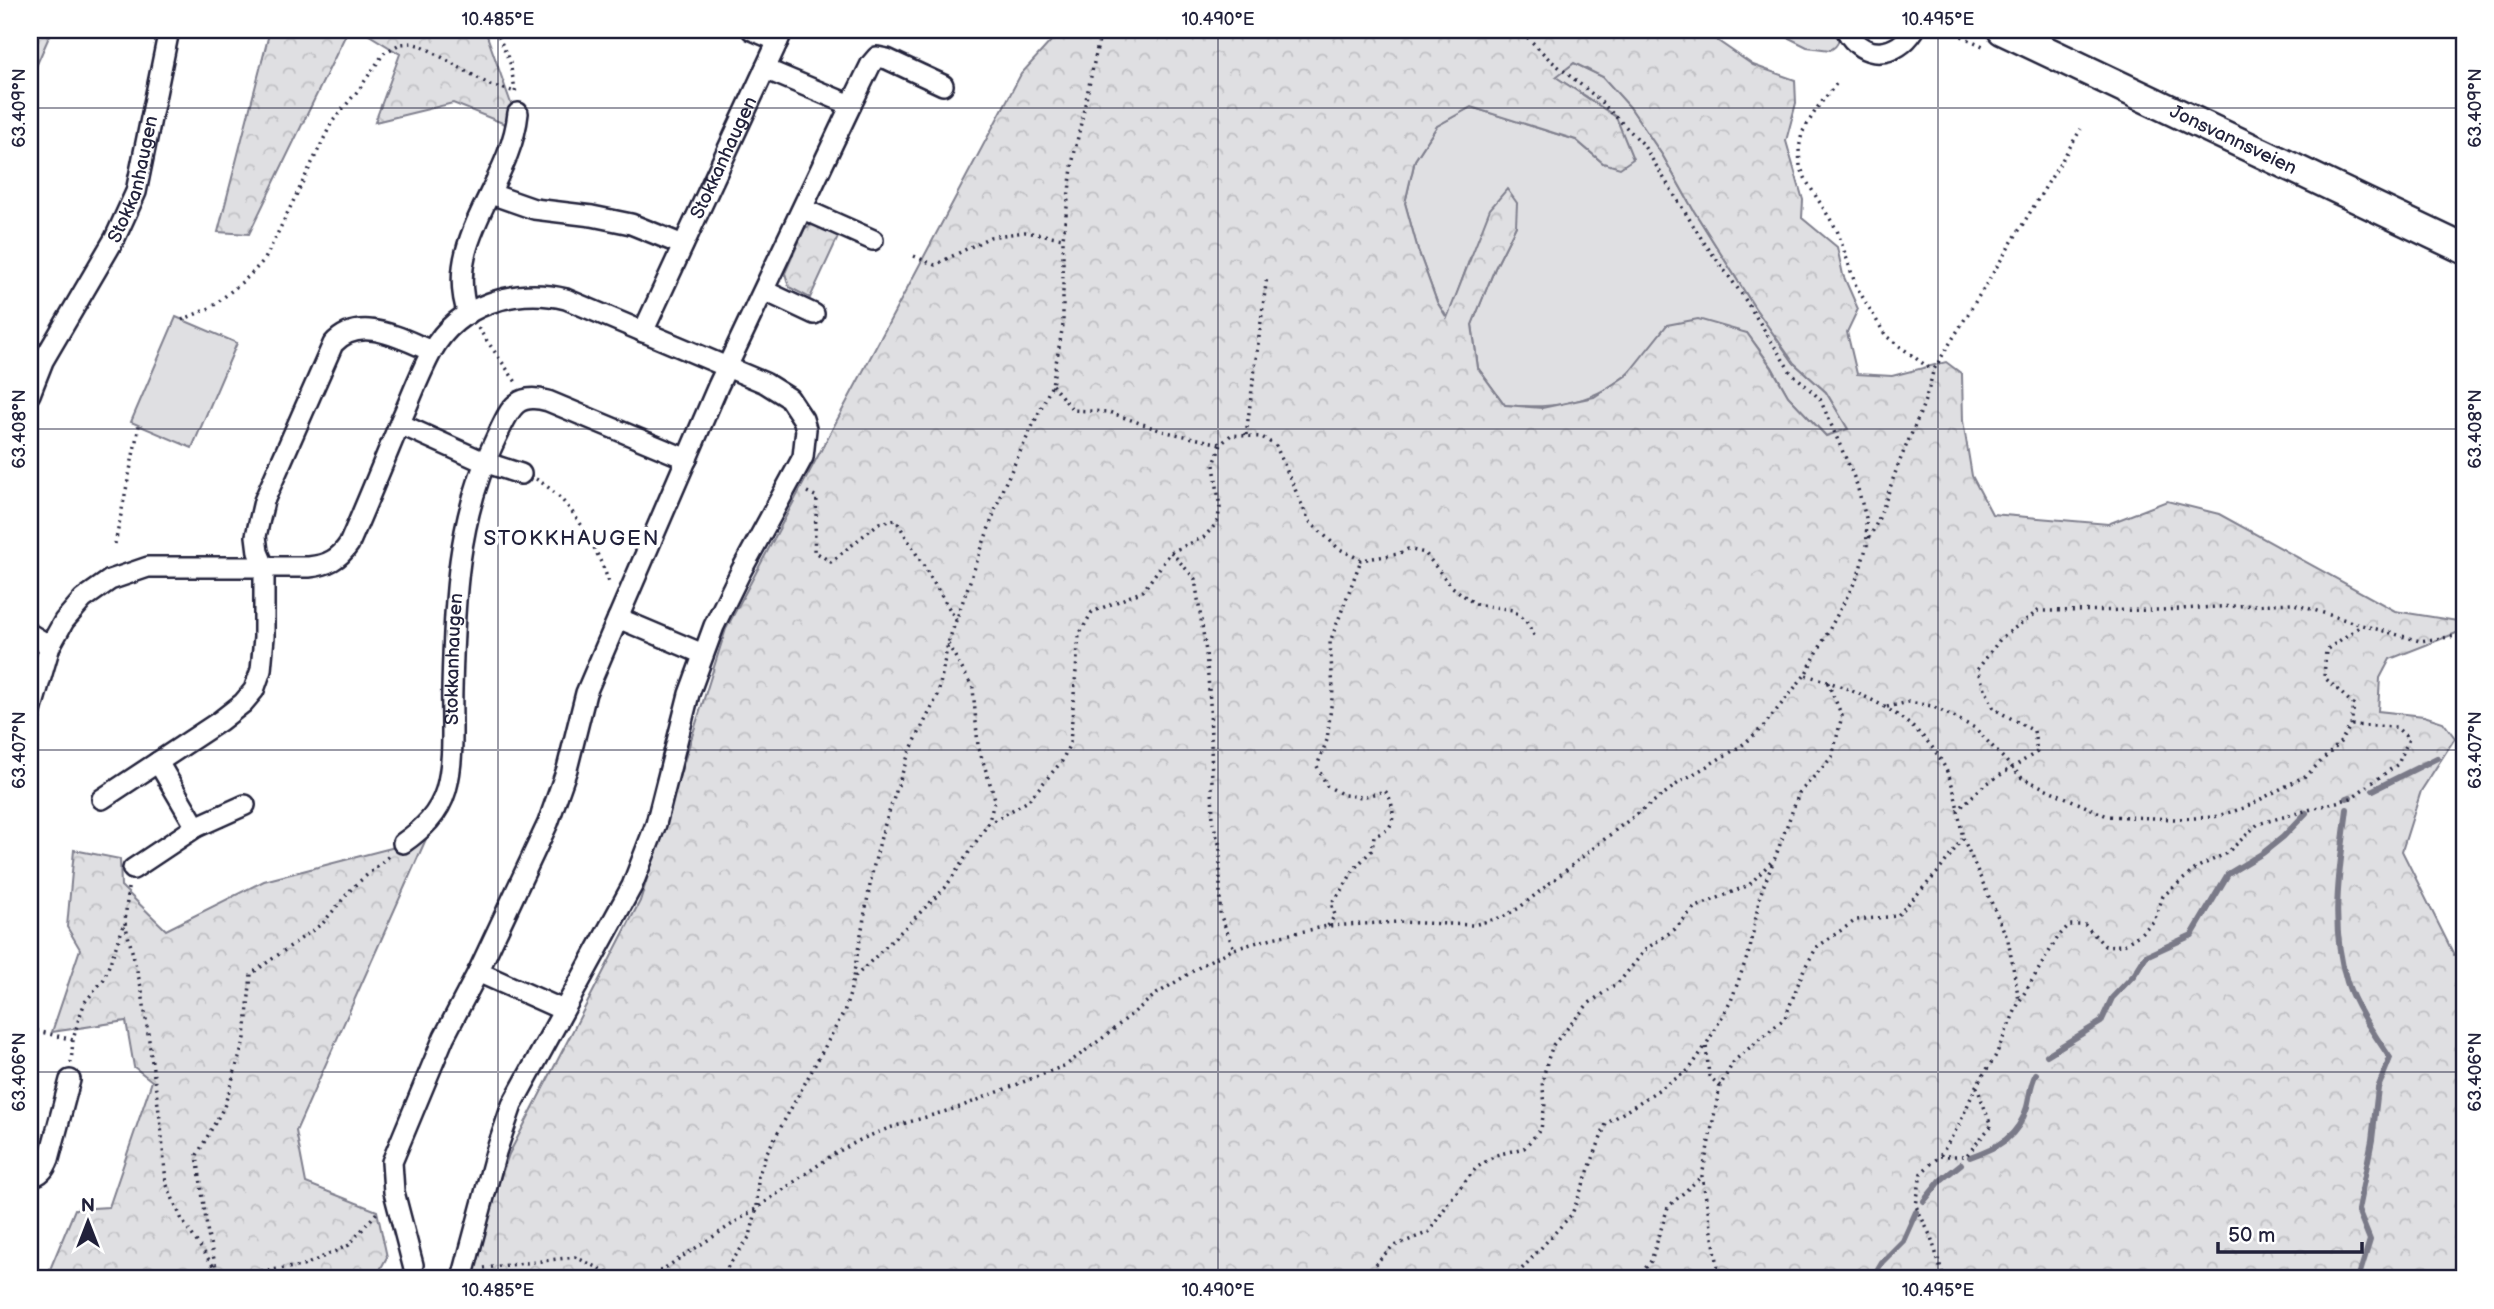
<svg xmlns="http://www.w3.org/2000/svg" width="2494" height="1309" viewBox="0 0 2494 1309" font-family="'Balsamiq Sans',sans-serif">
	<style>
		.grass { fill: #dfdfe2; stroke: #80808e; stroke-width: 2 }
		.forest { fill: url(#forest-crowns); stroke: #80808e; stroke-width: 2; fill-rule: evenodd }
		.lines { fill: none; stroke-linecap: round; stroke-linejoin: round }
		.stream { stroke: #7a7a88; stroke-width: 6 }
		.street-casing { stroke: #22223b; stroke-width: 24 }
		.secondary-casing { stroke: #22223b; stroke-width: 33 }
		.path { stroke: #22223b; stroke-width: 3.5; stroke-dasharray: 2 5; stroke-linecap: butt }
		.street { stroke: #fff; stroke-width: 19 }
		.secondary { stroke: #fff; stroke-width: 28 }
		.ticks { fill: none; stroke: #22223b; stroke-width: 2; stroke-opacity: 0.45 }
		.labels { text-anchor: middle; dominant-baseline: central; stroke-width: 7; stroke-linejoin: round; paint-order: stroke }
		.street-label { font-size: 19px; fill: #22223b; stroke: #fff }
		.neighbourhood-label { font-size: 21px; letter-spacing: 2px; fill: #22223b; stroke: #fff }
		.neatline { fill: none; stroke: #22223b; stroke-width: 2.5 }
		.ticks-label { font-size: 18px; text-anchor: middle; fill: #22223b }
	</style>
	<defs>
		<pattern id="forest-crowns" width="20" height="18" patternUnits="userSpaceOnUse" patternTransform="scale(1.75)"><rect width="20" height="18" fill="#dfdfe2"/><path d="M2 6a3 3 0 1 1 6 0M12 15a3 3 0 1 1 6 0" fill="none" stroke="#bfbfc3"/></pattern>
	</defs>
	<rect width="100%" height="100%" fill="#fff"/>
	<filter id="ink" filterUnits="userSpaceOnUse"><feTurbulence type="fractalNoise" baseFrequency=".0143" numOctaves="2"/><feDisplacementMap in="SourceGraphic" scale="14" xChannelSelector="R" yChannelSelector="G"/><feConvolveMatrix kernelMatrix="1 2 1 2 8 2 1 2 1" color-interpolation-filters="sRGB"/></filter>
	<g filter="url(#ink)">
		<!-- grass -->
		<path class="grass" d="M1773,30H1837C1839,40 1840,45 1830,50L1807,47Z
			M1574,63L1603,77L1630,107L1663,156L1694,211L1755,308L1794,363L1826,392L1849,430L1826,436L1788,396L1772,367L1747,333L1667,325C1654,342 1641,363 1625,376C1589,405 1549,409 1505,405L1478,368L1472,324L1495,268L1516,226L1470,258L1448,319L1437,302L1418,250L1405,203L1415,160L1437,126L1471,107L1576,140L1603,163L1587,97L1555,77Z
			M176,317L237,343L192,448L131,422Z"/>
		<!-- forest -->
		<path class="forest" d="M30,30H52L30,80Z
			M270,30H348L249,234L218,232Z
			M361,30H485L514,112L505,124L453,103L375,122L400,54Z
			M1061,30H1702L1753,65L1795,80L1796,103L1786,141L1803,200L1802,218L1837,247L1843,275L1858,309L1847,332L1857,374L1892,376L1946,362L1962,374L1963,421L1972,476L1992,514L2108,524L2167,501L2219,514L2395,611L2464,622V630L2390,659L2380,678L2378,711L2424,716L2443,722L2455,738L2421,791L2402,851L2454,955L2464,954V1279H465L509,1154L640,901L726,629L1021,74ZM1574,63L1603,77L1630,107L1663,156L1694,211L1755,308L1794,363L1826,392L1848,429L1826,436L1788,396L1772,368L1747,333L1698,319L1667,325L1627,375L1594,397L1542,408L1505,405L1478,368L1472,325L1495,268L1516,226L1517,203L1507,189L1490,209L1447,318L1437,302L1418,250L1405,203L1415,160L1437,126L1471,107L1576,140L1603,163L1620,168L1633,159L1616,117L1556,77Z
			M816,223L839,235L810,298L789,287L785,273L805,228Z
			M426,839L296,1131L306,1183L377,1211L387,1257L375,1279H46L75,1209L109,1207L152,1081L134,1067L126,1021L52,1032L80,949L67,927L74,850L120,859L121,886L166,930L264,881Z"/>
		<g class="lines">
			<!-- stream -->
			<path class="stream" d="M2373,790L2437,758
				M2347,798L2350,797
				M2347,809C2340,868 2329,924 2347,982C2356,1009 2375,1035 2390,1058L2378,1088L2372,1140L2358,1210L2370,1240L2358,1279
				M2047,1055L2101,1022L2112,998L2134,975L2146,956L2192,935L2228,874L2263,853L2283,837L2306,813
				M1970,1157C1998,1147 2018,1138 2027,1107C2030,1096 2030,1084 2036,1074
				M1924,1201L1941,1180L1961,1164
				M1872,1279L1882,1262L1903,1241L1916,1212"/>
			<!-- street casing -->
			<g class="street-casing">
				<g id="street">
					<path d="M752,30L778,41"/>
					<path d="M1846,30C1863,61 1896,58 1914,30"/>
					<path d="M765,69L851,105L871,64L877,57L887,59L943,85"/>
					<path d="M491,194L534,209L592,216L631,224L683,245"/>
					<path d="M803,209L873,240"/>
					<path d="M765,291L814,314"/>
					<path d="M468,314C442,241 511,184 518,113"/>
					<path id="s1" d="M643,332L783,30"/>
					<path id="s2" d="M30,394L43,361L115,238L136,192L169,30"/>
					<path d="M400,424L484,462L521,474"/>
					<path d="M30,634L50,646"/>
					<path d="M703,654L618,618L718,386L851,105"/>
					<path d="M30,715L50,646L64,621L83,599L110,580L148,567H309C328,565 339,559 349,544C367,503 384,461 401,420C411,398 420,373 432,351C458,304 516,287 566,299L765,383L789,398L803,419L806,429L803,457L741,571L714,626L689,694L656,824L632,886L512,1105L496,1152L462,1279"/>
					<path d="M158,762L196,827"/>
					<path d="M102,799L220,721L243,703L254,690L261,670L264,637V566L258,552L256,536L264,501L333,344C360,314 401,339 432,351"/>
					<path id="s3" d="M403,843C423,829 439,814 446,790C455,758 451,722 452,689C454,603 457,516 496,438C509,412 514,391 548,401L687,459"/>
					<path d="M133,869L196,827L245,805"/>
					<path d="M563,1010L478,972L548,823L567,769L586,693L618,618"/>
					<path d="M30,1177C41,1175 45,1169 49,1159L70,1080"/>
					<path d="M413,1265L394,1192L392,1162L444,1037L478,972"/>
				</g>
			</g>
			<!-- secondary casing -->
			<g class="secondary-casing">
				<g id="secondary">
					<path id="s4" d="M2002,30L2464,249"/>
				</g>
			</g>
			<!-- path -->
			<path class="path" d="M496,30L510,63L516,94
				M1949,30L1985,47
				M30,43L41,30
				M1836,84L1817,108L1802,133L1799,149L1800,166L1807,182L1837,230L1856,286L1886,336L1933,371
				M914,256L935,265L990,237L1025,232L1063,238
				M182,320L212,307L248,277L265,259L332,122L360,88L384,53L400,44L412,43L424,47L490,85L516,92
				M478,328L518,385
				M1052,385L1073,410L1109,412L1162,431L1221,444
				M1246,435L1267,276
				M536,479C573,501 596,546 610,585
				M807,492L817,497L814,551L831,562L879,523L896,520L956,620
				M1869,538C1883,514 1889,488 1899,463C1911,433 1927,403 1933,371L2081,129
				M115,544L139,426
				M1171,552L1195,579L1206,652L1210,702L1213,823L1220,847V914L1234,949
				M948,644L973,688L978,746L995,799L988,824
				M1887,707L1909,702L1932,706L1975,728L2022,778L2107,816L2175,819L2214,817L2244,808L2307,775L2339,744L2351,725L2354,705L2324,677L2326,650L2362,625L2420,641L2464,635
				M1957,811L1983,786L2037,752L2034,731L1994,709L1977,670L2001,638L2038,611L2161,610L2291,603L2362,625
				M1963,838L2008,940L2019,1000
				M128,888L125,923L142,991L161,1126L166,1183L182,1220L220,1276L303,1266L349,1245L379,1210
				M1328,926L1335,915L1331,903L1341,892L1354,869L1372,850L1374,836C1379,834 1387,831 1390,826C1396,817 1392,798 1385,791L1362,797L1344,795L1327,786L1317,766L1327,740L1333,690L1330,642L1361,560
				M855,977L945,888L988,824L1028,801L1062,761L1070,743L1079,635L1092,612L1143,591L1171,552L1204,537L1217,523L1220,508L1214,465L1221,444L1231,435L1262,437L1276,446L1309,521L1338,548L1361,560L1398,554L1408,549L1425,553L1451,586L1475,604L1513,610L1526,621L1535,637
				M30,1029L73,1040
				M71,1063L73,1040L79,1018L85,1002L104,979L124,925
				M1720,1086L1709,1076L1706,1045L1731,1001L1750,949L1760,895L1774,860
				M1940,1156H1966L1991,1126L1977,1087
				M484,1268L575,1257L623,1279
				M219,1279L208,1235L197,1155L224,1107L245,1038L251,974L323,923L353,887L389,856
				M648,1279L757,1208L834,1154L862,1139L889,1128L960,1107L1066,1065L1104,1037L1155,995L1209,961L1234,949L1272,938L1328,926L1398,922L1473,925L1503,917L1519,908L1617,829L1680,782L1741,746L1762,728L1805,675L1858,576L1867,545L1866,518L1856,482L1820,399L1790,371L1741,293L1703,241L1642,143L1597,98L1549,59L1520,30
				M719,1279L750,1236L757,1208L758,1177L766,1154L844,1012L850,994L873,869L882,833L909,753L938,695L948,643L1003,488L1052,385L1063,325V238L1073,160L1101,30
				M1360,1279L1392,1247L1429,1232L1451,1199L1476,1168L1496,1155L1524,1148L1541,1129L1545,1104L1542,1082L1548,1059L1553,1045L1588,1004L1620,981L1646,949L1675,929L1694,908L1749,885L1775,858L1799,793L1832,757L1842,716L1827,681
				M1504,1279L1519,1272L1572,1214L1606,1124L1689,1070L1706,1045
				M1637,1279L1651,1261L1668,1207L1702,1176
				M1725,1279L1718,1266L1702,1176L1720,1086L1734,1061L1785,1018L1804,969L1817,947L1856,920L1897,916L1938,872L1963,838C1959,819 1957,797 1950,779C1928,720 1861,690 1805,675
				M1939,1279L1943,1276L1931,1237L1916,1206L1921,1173L1940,1156L1959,1125L1976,1086L1995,1057L2019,1002L2058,937L2069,925H2085L2105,946L2124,945L2140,934L2154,921L2163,896L2198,867L2227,853L2258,824L2351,798L2398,764L2409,739L2396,727L2351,725"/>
			<!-- street -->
			<use href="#street" class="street"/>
			<!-- secondary -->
			<use href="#secondary" class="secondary"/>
		</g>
	</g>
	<!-- ticks -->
	<path class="ticks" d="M498,30V1279M1218,30V1279M1938,30V1279M30,108H2464M30,429H2464M30,750H2464M30,1072H2464"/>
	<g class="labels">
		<!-- street labels -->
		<g class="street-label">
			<text stroke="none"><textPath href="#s4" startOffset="256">Jonsvannsveien</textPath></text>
			<text stroke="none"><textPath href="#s1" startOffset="192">Stokkanhaugen</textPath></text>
			<text stroke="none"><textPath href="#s2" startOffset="240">Stokkanhaugen</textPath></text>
			<text stroke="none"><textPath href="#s3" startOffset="201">Stokkanhaugen</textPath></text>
		</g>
		<!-- neighbourhood labels -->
		<g class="neighbourhood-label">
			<text x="572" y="538">STOKKHAUGEN</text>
		</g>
	</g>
	<!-- margin -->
	<rect width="2494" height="1309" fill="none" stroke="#fff" stroke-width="77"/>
	<!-- north arrow -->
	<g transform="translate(88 1222)" stroke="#ffffff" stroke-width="5" paint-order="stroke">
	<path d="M0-5L12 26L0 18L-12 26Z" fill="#22223b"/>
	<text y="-10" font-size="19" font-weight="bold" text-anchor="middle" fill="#22223b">N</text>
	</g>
	<!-- scale -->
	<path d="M2218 1242v10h144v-10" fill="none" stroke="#22223b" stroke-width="3.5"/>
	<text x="2228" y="1242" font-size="21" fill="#22223b" stroke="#ffffff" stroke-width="5" paint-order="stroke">50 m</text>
	<rect x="38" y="38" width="2418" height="1232" class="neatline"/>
	<g class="ticks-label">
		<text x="498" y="25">10.485°E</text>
		<text x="1218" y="25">10.490°E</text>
		<text x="1938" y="25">10.495°E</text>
		<text transform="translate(19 108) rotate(-90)" y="6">63.409°N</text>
		<text transform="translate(2475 108) rotate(-90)" y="6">63.409°N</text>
		<text transform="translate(19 429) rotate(-90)" y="6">63.408°N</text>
		<text transform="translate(2475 429) rotate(-90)" y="6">63.408°N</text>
		<text transform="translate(19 750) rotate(-90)" y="6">63.407°N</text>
		<text transform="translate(2475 750) rotate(-90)" y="6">63.407°N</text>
		<text transform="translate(19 1072) rotate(-90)" y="6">63.406°N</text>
		<text transform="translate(2475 1072) rotate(-90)" y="6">63.406°N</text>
		<text x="498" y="1296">10.485°E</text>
		<text x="1218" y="1296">10.490°E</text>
		<text x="1938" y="1296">10.495°E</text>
	</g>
</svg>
